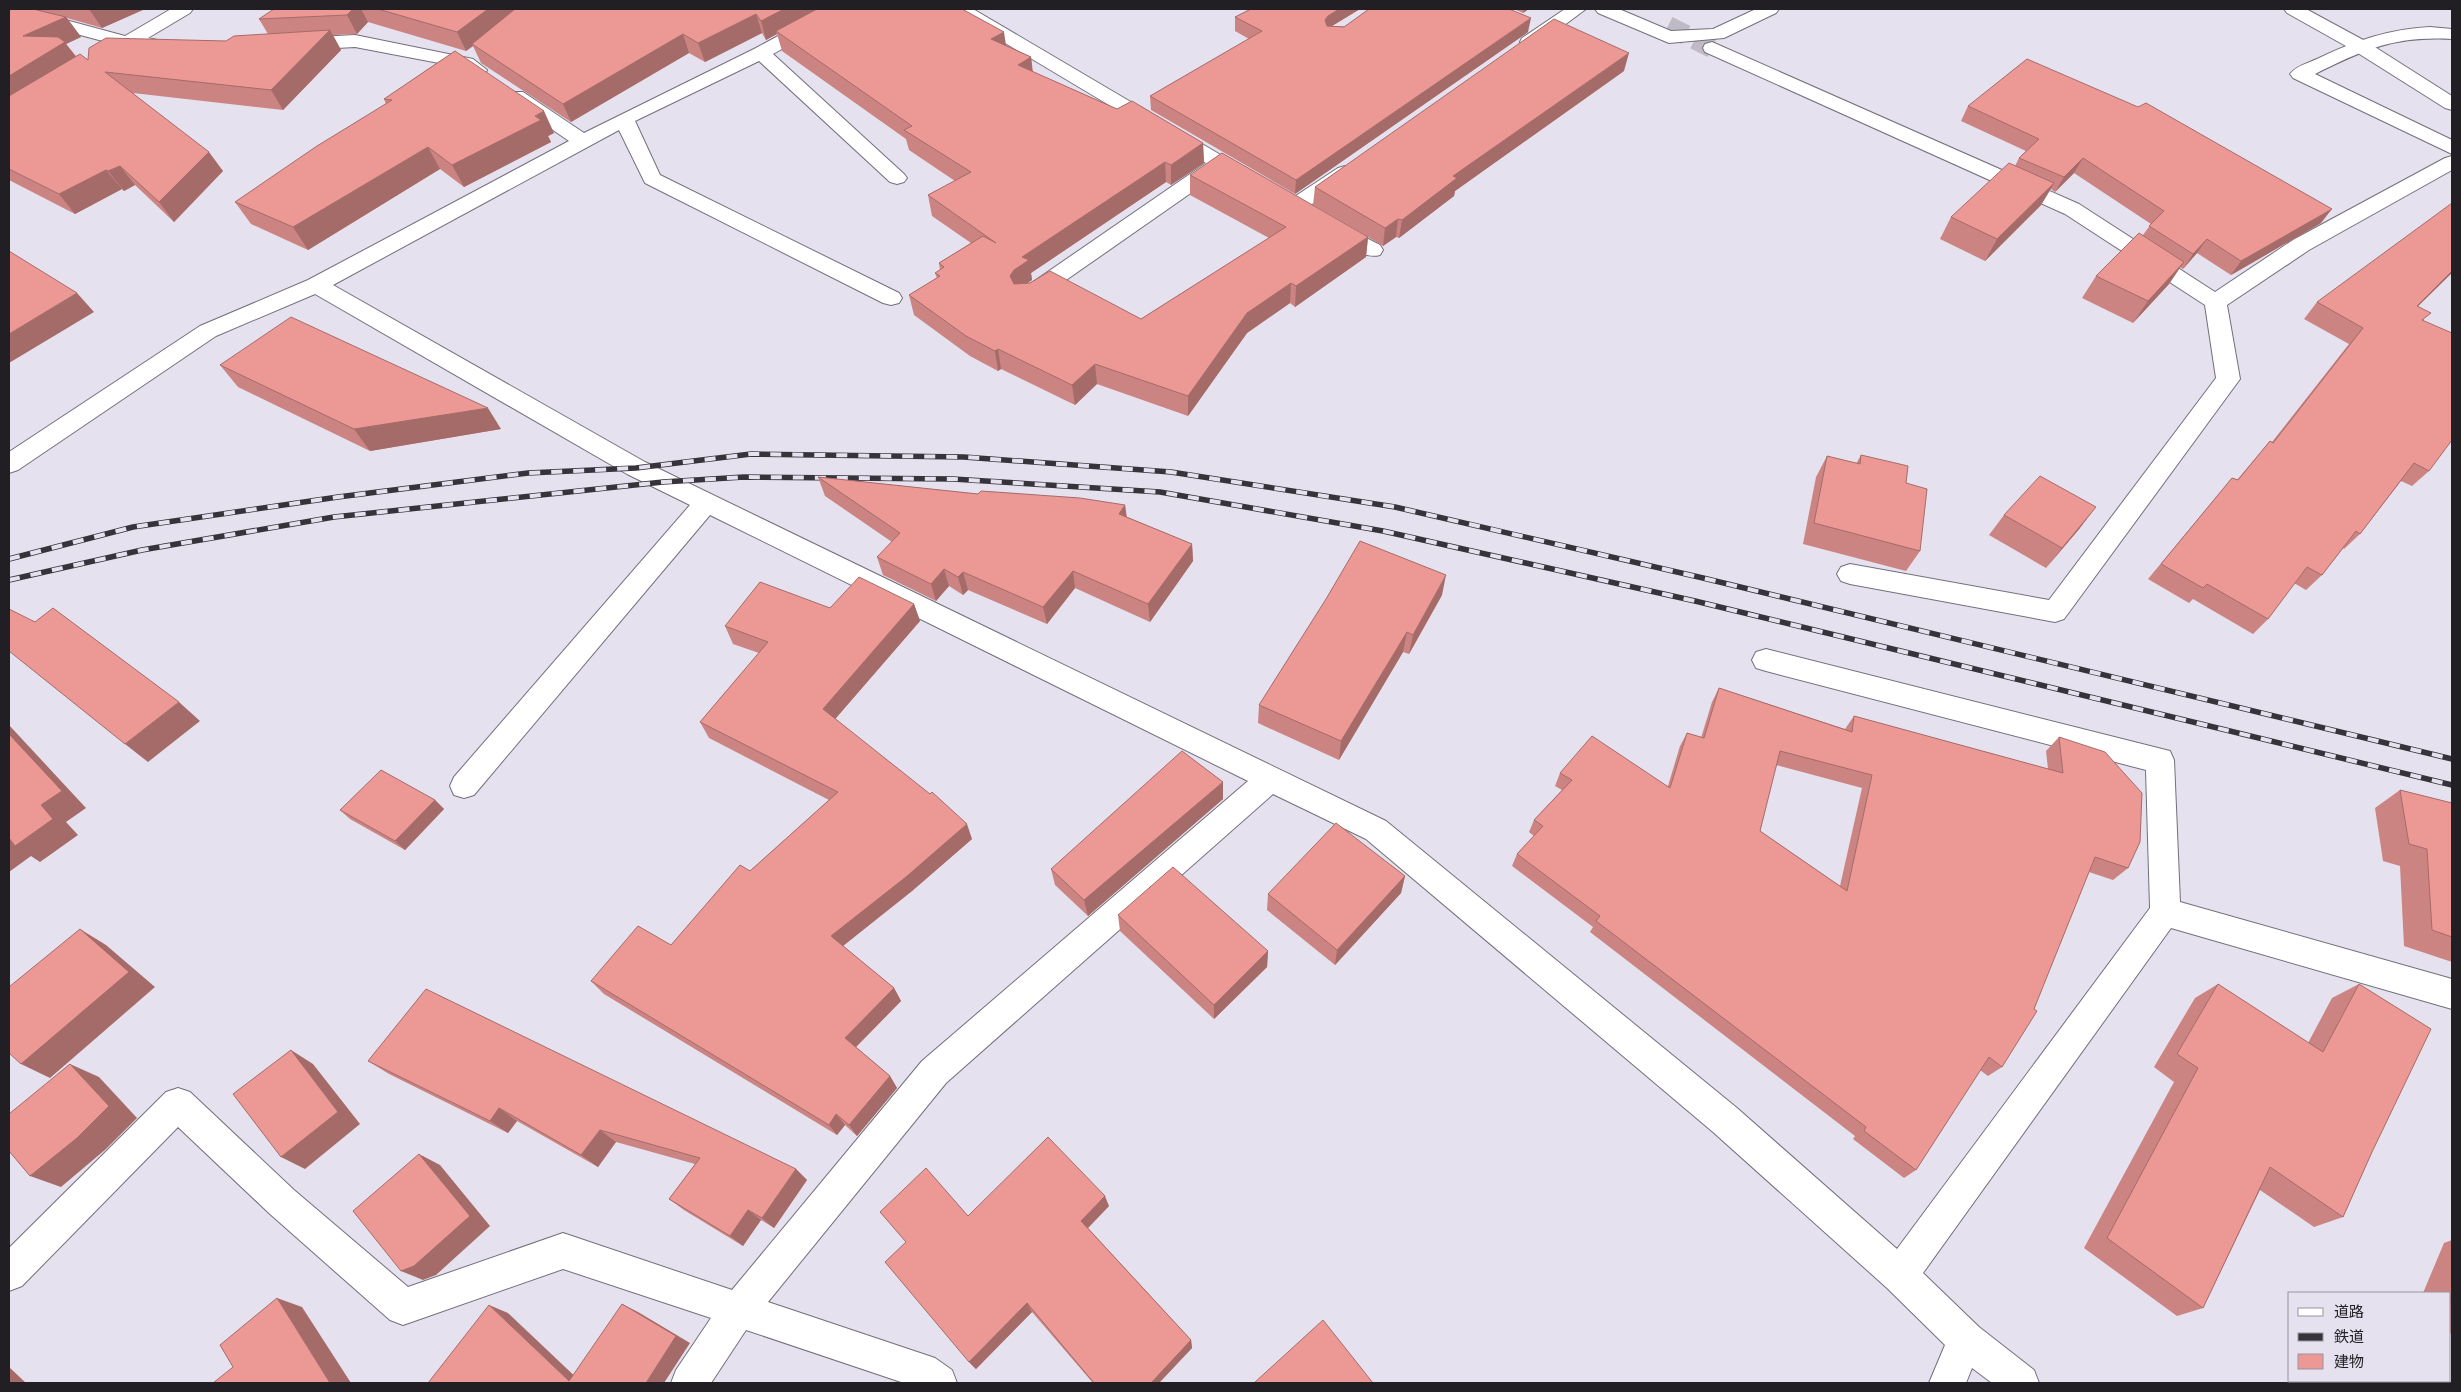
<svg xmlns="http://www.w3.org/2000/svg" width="2461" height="1392" viewBox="0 0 2461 1392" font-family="Georgia,'Noto Sans JP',serif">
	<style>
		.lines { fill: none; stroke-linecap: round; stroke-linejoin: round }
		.minor-tunnel { stroke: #bfbac6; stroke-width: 20; stroke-dasharray: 20 10; stroke-linecap: butt }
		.minor-casing { stroke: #736f7b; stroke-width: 2 }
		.tertiary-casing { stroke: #736f7b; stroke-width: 2 }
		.minor { fill: #fff; fill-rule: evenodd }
		.tertiary { fill: #fff; fill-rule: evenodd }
		.rail-casing { stroke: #36343a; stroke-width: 5.5 }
		.rail { stroke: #e6e1ef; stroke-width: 4; stroke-dasharray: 11; stroke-linecap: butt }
		.wall { fill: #cb8481; fill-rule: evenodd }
		.shaded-wall { fill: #a56b69 }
		.building { fill: #ec9996; stroke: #a56b69; fill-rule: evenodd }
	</style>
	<rect width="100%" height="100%" fill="#e6e1ef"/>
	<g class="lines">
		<!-- minor-tunnel -->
		<path class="minor-tunnel" d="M1668,26L1712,48"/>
		<!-- minor casing -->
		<g class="minor-casing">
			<path id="minor" d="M9,9H25L125,36L171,9H193L190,13L148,38L157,40L159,44L157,48C149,50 123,51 116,49L114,44L9,16Z
				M828,9H850L847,13L773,54L904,174L907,178L904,182L897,184L890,182L759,61L635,121L660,175L899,293L902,298L899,303L891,305L883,303L645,183L619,130L333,285L645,462L1386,821L1737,1108L1897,1249L2150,908L2146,770L1766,671L1756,668L1752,660L1756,652L1766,649L2170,751L2174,760L2180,902L2452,979V1009L2171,928L1923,1273L1979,1327L2034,1370L2039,1383H1992L1972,1368L1966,1383H1929L1945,1345L1887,1288L1713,1132L1366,839L1273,794L946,1083L768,1302L935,1358L952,1370L957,1383H904L746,1330L711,1383H671L676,1370L711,1318L563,1269L403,1325L390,1320L270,1214L178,1127L22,1286L9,1291V1248L166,1092L178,1088L190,1092L294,1190L408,1287L563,1233L732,1290L922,1061L1248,781L710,515L474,795L464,798L454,795L450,786L454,777L690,505L627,474L315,294L216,336L18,470L9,473V452L200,326L308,280L569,141L509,100L506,96L509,92H523L584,133L754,49Z
				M952,9H973L1253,174L1256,178L1253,182L1246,184L1221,172L1036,301L1028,303L1020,301L1017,296L1020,291L1206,163L955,13Z
				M1565,9H1586L1536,46H1522L1520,42L1522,38Z
				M1595,9H1619L1671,31L1713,29L1756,9H1779L1776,13L1724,38L1669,43L1598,13Z
				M2430,27L2452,29V39C2395,36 2365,49 2315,74L2452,140V154L2293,78L2290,74C2296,66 2308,63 2317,59C2354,41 2389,29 2430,27Z
				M355,35L473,59L487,70L485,74L478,76L460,67L355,47L300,50L293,48L291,44L293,40L300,38Z
				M1712,42L2079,204L2215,292L2293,240L2445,158L2452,156V170L2309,250L2227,305L2240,379L2064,619L2055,622L1850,584L1841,581L1837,574L1841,567L1850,564L2049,600L2216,378L2205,305L2065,214L1705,52L1703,48L1705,44Z
				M1345,166L1352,168L1355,172L1352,176L1302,211L1295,213L1288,211L1285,206L1288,201L1338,168Z
				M1335,222L1380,245L1383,250L1380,255C1362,260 1342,242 1328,234L1324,229L1328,224Z"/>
		</g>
		<!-- tertiary casing -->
		<g class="tertiary-casing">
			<path id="tertiary" d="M2284,9H2306L2367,42L2452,96V110L2445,108L2353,50L2287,13Z"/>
		</g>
		<!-- minor -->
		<use href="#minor" class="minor"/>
		<!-- tertiary -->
		<use href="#tertiary" class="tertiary"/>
		<!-- rail casing -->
		<g class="rail-casing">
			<path id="rail" d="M9,559L133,527L338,497L528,473L636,468L751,454L964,457L1171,472L1395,507L1703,578L2452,759
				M9,580L142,550L334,517L663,482L744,477L953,479L1160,492L1383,531L1695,601L2452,785"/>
		</g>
		<!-- rail -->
		<use href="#rail" class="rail"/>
	</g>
	<!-- wall -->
	<path class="wall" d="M9,9H145L102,28L67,18L81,37L66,44L76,56L88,60L226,41L268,34L259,19L274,9H962L1006,45L1031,57L1033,72L1117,109L1203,143L1204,163L1171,185L1166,182L1031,273L1032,280L1027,283L1141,319L1269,238L1190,195V175L1367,236L1313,205L1315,187L1624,71L1455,191L1454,196L1399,238L1396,237L1383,246L1368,237L1366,257L1295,307L1290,303L1247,333L1188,416L1097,384L1075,405L1001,369L998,371L970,356L914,315L909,295L937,278L935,273L940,270L939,263L971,243L932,216L928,195L955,181L909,150L906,139L782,51L777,34L766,40L762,33L705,62L689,53L571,122L481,63L473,46L466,51L368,22L357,34L333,35L341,50L283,110L133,93L223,171L174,222L135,185L124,191L122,189L75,214L9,180Z
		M1251,9H1360L1332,26L1528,32L1295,194L1151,110L1150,96L1249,39L1235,31V17Z
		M1514,9H1529L1523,13Z
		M455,51L554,133L548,136L551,142L464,187L440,169L308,250L251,224L235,202L386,104L384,99Z
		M1968,106L2321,223L2231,275L2197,253L2183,269L2180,267L2169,284L2133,323L2082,298L2096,276L2143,235L2151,224L2074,173L2055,192L2051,189L2041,205L1985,261L1940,239L1951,217L2015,166L2019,158L2026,151L1961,121Z
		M2317,302L2418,306L2424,320L2429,471L2412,486L2401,481L2360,534L2344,549L2343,548L2322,575L2306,590L2294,583L2268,619L2253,634L2193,599L2189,603L2148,579L2232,478L2237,480L2270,441L2272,442L2349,344L2304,319Z
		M220,365L501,429L370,451L238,387Z
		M1861,455L1920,551L1906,571L1803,544L1816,477L1827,456L1856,464Z
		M818,477L978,494L1125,505L1127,517L1192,544L1193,561L1150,622L1075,588L1047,624L968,590L963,595L949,586L936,601L883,575L877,557L892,542L825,496Z
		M2004,515L2080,528L2046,568L1989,535Z
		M1442,595L1409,654L1403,652L1339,760L1258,723L1259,705Z
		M914,604L920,621L835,719L972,839L912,891L843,946L894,988L901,1001L856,1047L890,1076L897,1088L857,1136L845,1125L837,1135L604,994L591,981L671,945L750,871L829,800L709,738L700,722L759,653L733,644L725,626L830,608Z
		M1719,688L1845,729L1854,716L2048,769L2046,751L2059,737L2128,868L2113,880L2089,872L2002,1067L1988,1076L1980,1070L1916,1170L1904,1178L1853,1139L1855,1136L1590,932L1593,927L1512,866L1517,854L1534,836L1529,832L1534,820L1562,790L1555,786L1560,773L1668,786L1680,746L1687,733L1701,738L1712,702ZM1776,765L1862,788L1840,886L1760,831Z
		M1223,782V799L1088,916L1055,885L1051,869Z
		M2400,790L2452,803V962L2404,946L2400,866L2383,861L2375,808Z
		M435,800L444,809L405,850L350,819L340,810Z
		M1405,876L1401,893L1335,965L1267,910L1268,894Z
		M1118,915L1268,951L1267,967L1214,1019L1120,931Z
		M2218,984L2308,1043L2332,998L2359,984L2372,1152L2343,1217L2314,1227L2260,1190L2203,1308L2177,1316L2084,1248L2174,1082L2154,1067L2195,998Z
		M368,1061L796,1169L807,1180L774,1228L761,1220L743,1246L684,1210L669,1199L695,1164L616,1142L598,1167L517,1121L508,1133L389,1074Z
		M1109,1206L1088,1228L1191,1340L1192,1348L1159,1383H1093L1032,1312L976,1369L969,1362L968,1216Z
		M2452,1240V1335L2450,1333V1293H2423L2444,1243Z"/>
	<!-- shaded-wall -->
	<path class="shaded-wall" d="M89,9H145L102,28Z
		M353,9H361L368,22L357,34L347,15Z
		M488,9H520L472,44L473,46L466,51L457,32Z
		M784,9H825L776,31L777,34L766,40L761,21Z
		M1339,9H1360L1327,29L1325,20L1328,16Z
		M1524,9H1529L1523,13Z
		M756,14L762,33L705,62L698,43Z
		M66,17L81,37L66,44L80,62L9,105V76L23,36Z
		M1531,18L1528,32L1295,194L1296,180Z
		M330,30L341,50L283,110L271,90Z
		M1004,32L1007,52L991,39Z
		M683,34L689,53L571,122L563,104Z
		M1629,53L1624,71L1455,191L1454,196L1399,238L1402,220L1453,176Z
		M1031,57L1033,77L1018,65Z
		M544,111L554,133L548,136L551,142L464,187L452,165Z
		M1203,143L1204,163L1171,185V165Z
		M428,147L440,169L308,250L293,227Z
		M209,152L223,171L174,222L159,202Z
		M2083,158L2074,173L2055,192L2064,177Z
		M1165,162L1166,182L1031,273L1032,280L1017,290L1010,276L1022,257Z
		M120,166L135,185L124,191L108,171Z
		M106,170L122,189L75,214L59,194Z
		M2054,183L2041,205L1985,261L1997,239Z
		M2332,209L2321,223L2231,275L2241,261Z
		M1398,219L1396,237L1383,246L1385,228Z
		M1368,237L1366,257L1295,307L1296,286Z
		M2207,239L2197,253L2183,269L2193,254Z
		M2184,262L2169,284L2133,323L2148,301Z
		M2452,271V273L2402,322L2417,306Z
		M1291,283L1290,303L1247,333L1188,416V396L1247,313Z
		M77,293L94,312L9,363V334Z
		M998,349L1001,369L998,371L995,351Z
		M1095,364L1097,384L1075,405L1072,385Z
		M488,408L501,429L370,451L354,429Z
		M1125,505L1127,524L1119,514Z
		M2096,507L2080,528L2046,568L2062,548Z
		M1192,544L1193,561L1150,622L1148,604Z
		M944,569L949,586L936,601L931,584Z
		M1073,571L1075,588L1047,624L1043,607Z
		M963,572L968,590L963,595L958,577Z
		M1446,575L1442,595L1409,654L1413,635Z
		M914,604L920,621L830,725L823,709Z
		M1407,632L1403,652L1339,760L1341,741Z
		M179,702L200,721L148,762L125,744Z
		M9,725L86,808L66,822L78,835L40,862L31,856L9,872V838L41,805L9,734Z
		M1223,782V799L1088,916L1084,900Z
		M435,800L444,809L405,850L395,841Z
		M967,824L972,839L912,891L839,949L831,936Z
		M1405,876L1401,893L1335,965L1337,950Z
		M80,929L106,945L155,987L50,1078L21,1064Z
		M1268,951L1267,967L1214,1019V1005Z
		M894,988L901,1001L853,1050L845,1038Z
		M291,1050L313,1064L360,1124L305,1169L281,1157Z
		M70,1064L99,1077L137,1118L106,1149L61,1187L30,1176Z
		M890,1076L897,1088L857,1136L849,1125Z
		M499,1108L517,1121L508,1133L490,1121Z
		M836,1114L845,1125L837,1135L829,1125Z
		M600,1130L616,1142L598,1167L581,1155Z
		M419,1154L440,1165L490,1226L436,1275L423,1280L401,1271Z
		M796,1169L807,1180L774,1228L762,1218Z
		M1105,1196L1109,1206L1085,1231L1081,1221Z
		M748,1210L761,1220L743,1246L730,1236Z
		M277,1298L302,1307L351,1383H330Z
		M1027,1303L1032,1312L976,1369L969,1362Z
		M622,1304L638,1312L690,1343L664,1383H646Z
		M489,1305L508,1313L582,1383L569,1381Z
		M1191,1340L1192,1348L1159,1383H1151Z
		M9,1367L26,1383H9Z"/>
	<!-- building -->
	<path class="building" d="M9,9H33L66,17L23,36L58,37L65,42L9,76Z
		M274,9H353L347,15L259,19Z
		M378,9H488L457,32Z
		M515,9H784L761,21L756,14L698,43L683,34L563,104L472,44Z
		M817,9H962L1004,32L991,39L1031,57L1018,65L1117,109L1132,101L1203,143L1171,165L1165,162L1022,257L1029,260L1014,270L1010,276L1014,284L1030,283L1050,271L1141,319L1286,227L1190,175L1222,153L1368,237L1296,286L1291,283L1247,313L1188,396L1095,364L1072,385L998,349L995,351L966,336L909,295L940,276L935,273L944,267L939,263L983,236L996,243L928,195L971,172L904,130L912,126L776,31Z
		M1251,9H1339L1328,16L1325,20L1327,26L1344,27L1369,9H1509L1531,18L1296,180L1150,96L1262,31L1235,17Z
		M1554,19L1629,53L1453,176L1457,178L1402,220L1398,219L1385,228L1315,187Z
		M330,30L271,90L105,72L209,152L159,202L120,166L108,171L106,170L59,194L9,169V96L80,54L88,60L89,48L106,38L226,41L234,36Z
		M455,51L544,111L535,116L541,120L452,165L428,147L293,227L235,202L317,146L392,100L384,99Z
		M2027,59L2138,107L2146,103L2332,209L2241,261L2207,239L2193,254L2149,226L2164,211L2083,158L2064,177L2019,158L2039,139L1968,106Z
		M2009,163L2054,183L1997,239L1951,217Z
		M2452,203V271L2417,306L2431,313L2422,320L2452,333V440L2429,471L2414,463L2360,534L2356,531L2322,575L2307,567L2268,619L2207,584L2203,588L2161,564L2232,478L2238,480L2270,441L2273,443L2363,328L2317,302Z
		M2139,233L2184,262L2148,301L2096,276Z
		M9,251L77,293L9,334Z
		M291,317L488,408L354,429L220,365Z
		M1861,455L1908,466L1906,483L1927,489L1920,551L1814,523L1827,456L1860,464Z
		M2040,476L2096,507L2062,548L2004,515Z
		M818,477L978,494L981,491L1080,498L1125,505L1119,514L1192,544L1148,604L1073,571L1043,607L963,572L958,577L944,569L931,584L877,557L900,533Z
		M1360,541L1446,575L1413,635L1407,632L1341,741L1259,705L1326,599Z
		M859,577L914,604L823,709L930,794L932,792L967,824L906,877L831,936L894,988L845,1038L890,1076L849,1125L836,1114L829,1125L591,981L638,926L671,945L740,865L750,871L838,792L700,722L768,642L725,626L760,582L830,608Z
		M53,608L179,702L125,744L9,651V609L35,622Z
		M1719,688L1852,732L1854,716L2063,773L2059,737L2105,752L2142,793L2140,842L2128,868L2095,857L2034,1009L2037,1011L2002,1067L1989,1057L1916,1170L1864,1131L1866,1127L1596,921L1600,916L1517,854L1543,826L1534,820L1572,780L1560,773L1592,736L1670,788L1687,733L1704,738ZM1780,751L1872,775L1847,891L1760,831Z
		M9,734L62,791L41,805L53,819L15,846L9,838Z
		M1182,751L1223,782L1084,900L1051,869Z
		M381,770L435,800L395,841L340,810Z
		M2400,790L2452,803V937L2432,930L2427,849L2409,844Z
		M1336,823L1405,876L1337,950L1268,894Z
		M1173,867L1268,951L1214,1005L1118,915Z
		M80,929L129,972L21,1064L9,1053V987Z
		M2218,984L2323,1052L2359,984L2431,1029L2372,1152L2343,1217L2270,1167L2203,1308L2107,1238L2198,1068L2177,1054Z
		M426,989L796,1169L762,1218L748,1210L730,1236L669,1199L700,1158L600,1130L581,1155L499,1108L490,1121L368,1061Z
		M291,1050L338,1112L281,1157L233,1094Z
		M70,1064L109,1106L77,1138L30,1176L9,1151V1114Z
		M1048,1137L1105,1196L1081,1221L1191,1340L1151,1383H1094L1027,1303L969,1362L885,1262L906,1242L880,1212L926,1168L968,1216Z
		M419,1154L470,1216L414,1266L401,1271L353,1211Z
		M2452,1293V1304L2450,1302V1300Z
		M277,1298L330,1383H213L233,1367L220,1345Z
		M622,1304L676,1336L646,1383H428L489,1305L569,1381Z
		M1323,1320L1373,1383H1254Z"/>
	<!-- border -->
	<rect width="2461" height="1392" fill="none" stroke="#211f24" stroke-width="20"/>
	<!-- legend -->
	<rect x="2288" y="1292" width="162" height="90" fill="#e6e1ef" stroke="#97939e"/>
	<rect x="2298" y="1308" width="25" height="8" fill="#ffffff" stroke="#97939e"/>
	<text x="2334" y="1317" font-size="15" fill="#211f24">道路</text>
	<rect x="2298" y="1333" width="25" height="8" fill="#36343a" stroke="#97939e"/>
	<text x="2334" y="1342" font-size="15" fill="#211f24">鉄道</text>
	<rect x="2298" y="1354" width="25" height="15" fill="#ec9996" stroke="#97939e"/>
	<text x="2334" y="1367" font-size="15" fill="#211f24">建物</text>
</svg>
